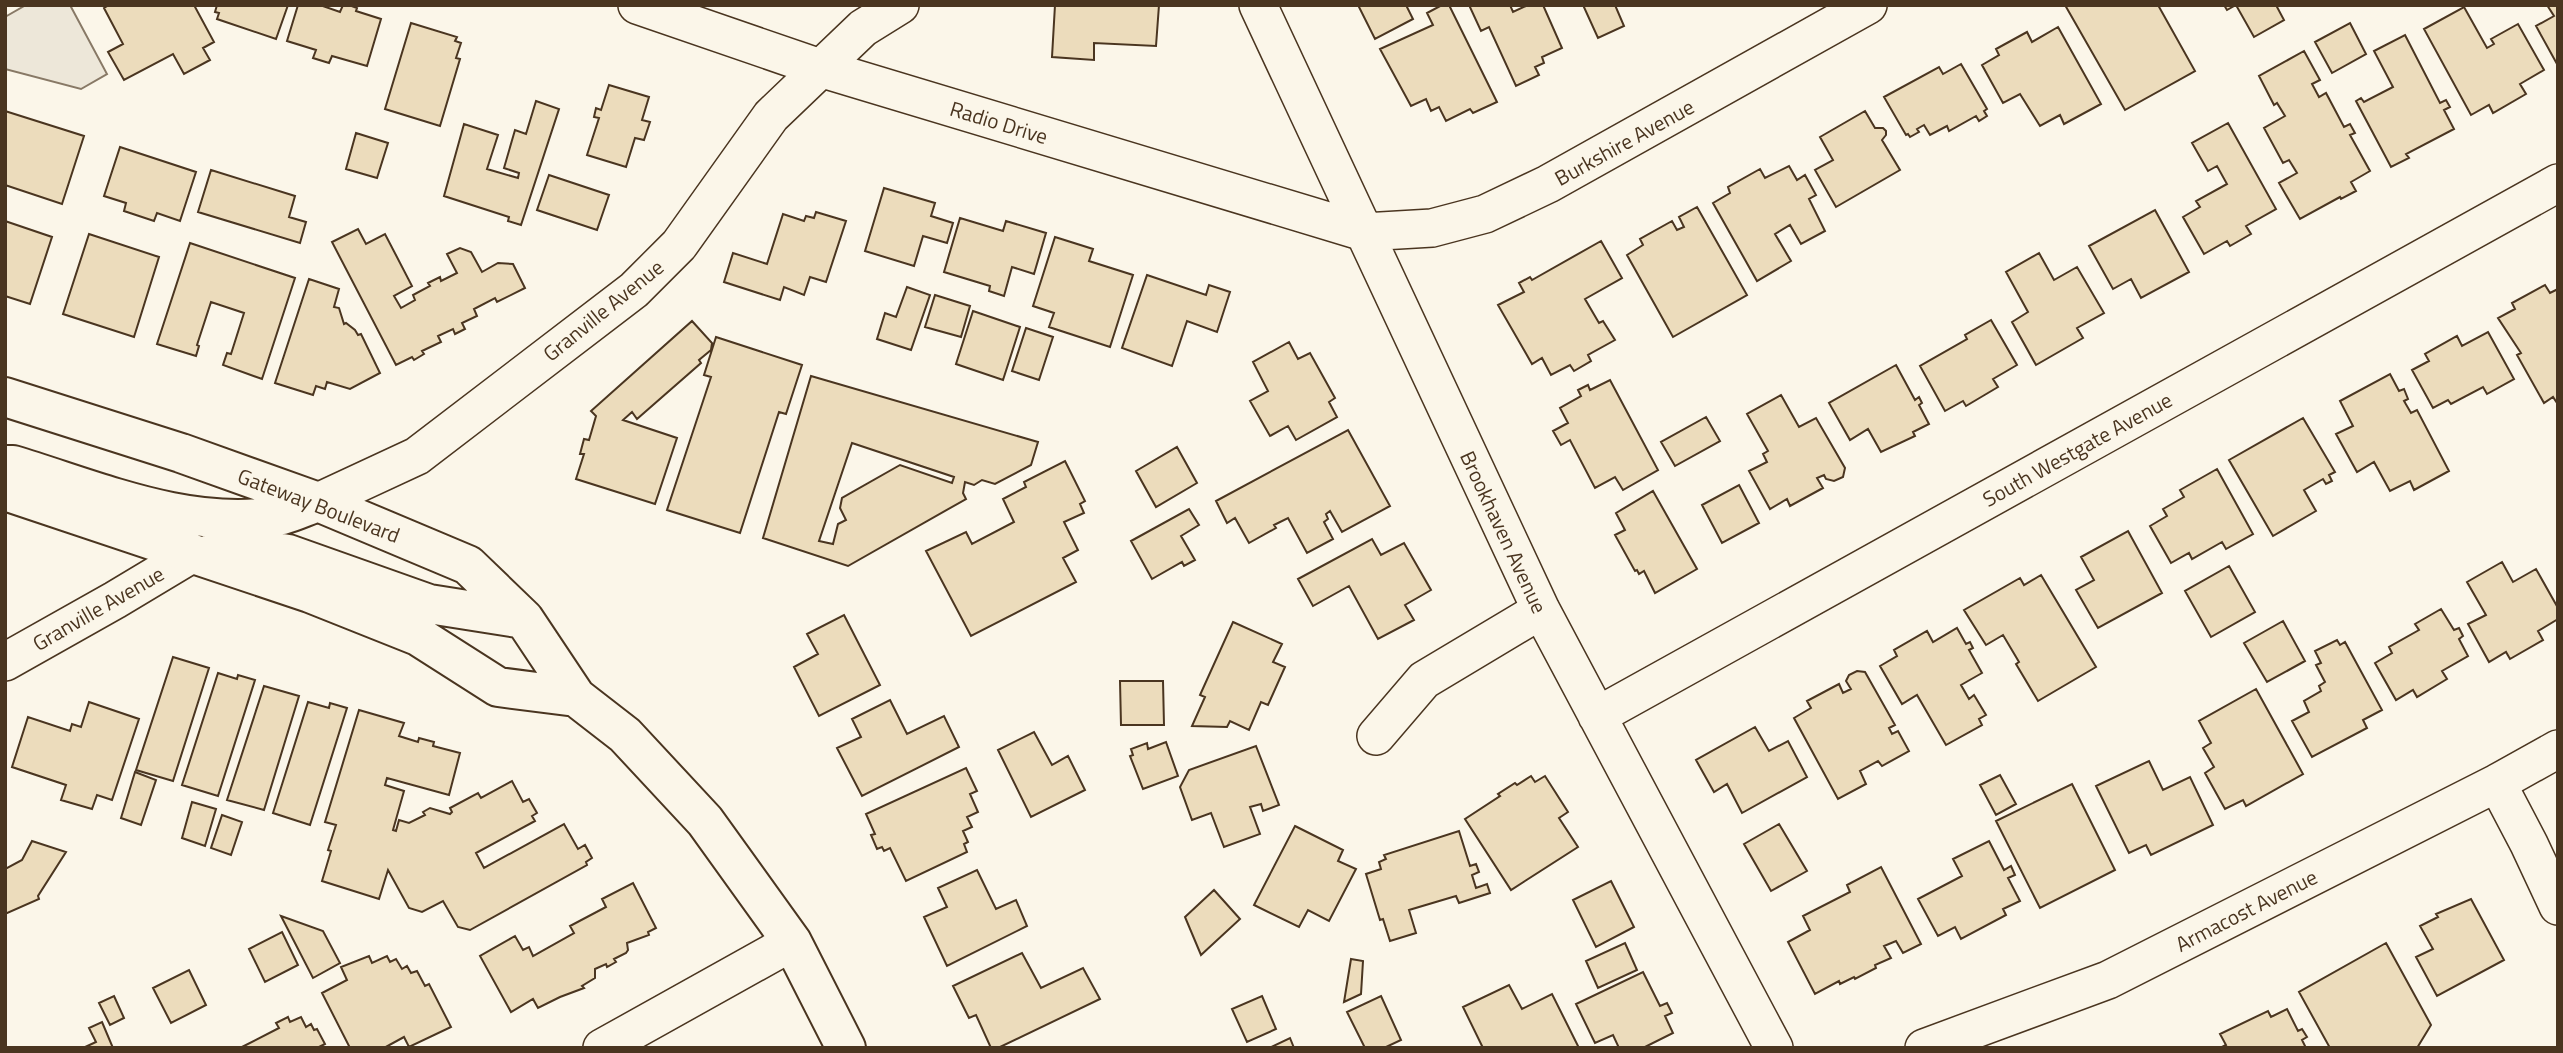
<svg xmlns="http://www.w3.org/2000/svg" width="2563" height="1053" viewBox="0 0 2563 1053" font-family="'Titillium Web',sans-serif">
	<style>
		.parking { fill: #ede7d9; stroke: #887966; stroke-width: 2 }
		.building { fill: #ecdcbc; stroke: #4a3520; stroke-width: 2; fill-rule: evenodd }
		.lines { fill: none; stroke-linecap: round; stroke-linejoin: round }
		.minor-casing { stroke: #4a3520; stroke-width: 40 }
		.secondary-casing { stroke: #4a3520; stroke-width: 42 }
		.minor { stroke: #fbf6e9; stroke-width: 37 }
		.secondary { stroke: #fbf6e9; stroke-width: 38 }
		.labels { text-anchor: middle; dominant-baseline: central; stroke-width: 5; stroke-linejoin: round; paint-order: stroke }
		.street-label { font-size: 21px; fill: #4a3520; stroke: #fbf6e9 }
	</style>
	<rect width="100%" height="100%" fill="#fbf6e9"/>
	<!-- parking -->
	<path class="parking" d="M26,5H70L107,74L81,89L5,69V17Z"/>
	<!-- building -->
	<path class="building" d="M109,5H194L214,42L203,48L210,60L184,74L173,54L124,80L108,52L123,44L104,8Z
		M217,5H288L276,39L217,19L219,13L215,12Z
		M298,5H320L340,12L343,5H349L357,8L356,11L381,19L367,66L332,56L329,63L313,58L316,50L287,41Z
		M1055,5H1159L1156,46L1094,43V60L1052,57Z
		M1358,5H1406L1413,19L1375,39Z
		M1442,5H1449L1497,102L1473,113L1470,109L1446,121L1439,107L1431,111L1426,99L1411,106L1380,49L1433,25L1427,13Z
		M1469,5H1510L1513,12L1528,5H1543L1562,48L1542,57L1544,63L1535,67L1539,75L1516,86L1489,27L1481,31Z
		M1583,5H1615L1624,26L1598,38Z
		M2065,5H2158L2195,71L2125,110Z
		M2224,5H2276L2284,20L2254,37L2236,5L2227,10Z
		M2547,5H2558L2557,64L2536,26L2554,16Z
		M2464,7L2487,48L2494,44L2491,39L2518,24L2544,70L2520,84L2526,94L2493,113L2489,105L2471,115L2424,29Z
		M411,23L457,37L455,41L461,43L456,58L460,59L440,126L385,109Z
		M2350,23L2366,54L2332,73L2315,42Z
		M2058,27L2101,104L2064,124L2060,115L2040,126L2020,94L2003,103L1982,65L1999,55L1996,49L2027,32L2032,42Z
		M2405,35L2440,103L2446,100L2450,107L2444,110L2454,129L2406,154L2409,158L2391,167L2356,101L2361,98L2364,102L2393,87L2374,51Z
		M2304,51L2320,80L2312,84L2319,97L2326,93L2344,127L2350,124L2355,133L2350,135L2370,171L2351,182L2356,191L2341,199L2340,197L2300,219L2279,183L2297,173L2289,160L2283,163L2264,128L2285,116L2277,103L2274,105L2259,76Z
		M1961,64L1987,109L1984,111L1987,116L1979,121L1976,116L1949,131L1947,126L1930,135L1924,125L1917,129L1919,132L1910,137L1908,134L1906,135L1884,97L1939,67L1943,74Z
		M609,85L649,97L642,120L650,122L644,140L635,138L626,167L587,155L599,118L594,117L596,108L601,110Z
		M536,101L559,109L521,225L508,221L509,217L444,196L464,124L498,135L487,169L518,178L519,173L504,168L515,130L526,134Z
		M5,111L84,136L62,204L5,185Z
		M1865,111L1875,128H1883L1886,131V135L1882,140L1900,170L1836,207L1815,170L1833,160L1820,137Z
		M2228,123L2276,209L2246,226L2251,234L2230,246L2227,241L2204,254L2183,217L2200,207L2196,201L2227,184L2217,166L2208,171L2192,143Z
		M356,133L388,143L377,178L346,169Z
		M120,147L196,172L180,221L157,213L154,221L124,211L126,203L104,196Z
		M1789,166L1797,180L1805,175L1816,195L1809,199L1825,231L1801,244L1790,225L1775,234L1791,261L1757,281L1713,203L1730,193L1728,187L1760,169L1765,178Z
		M211,170L295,196L289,217L306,222L300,243L198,212Z
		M549,175L609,195L597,230L537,210Z
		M884,188L935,203L931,216L953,223L947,243L923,236L914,266L865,251Z
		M1697,207L1747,295L1673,337L1627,255L1643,245L1640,239L1672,221L1677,230L1684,227L1679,217Z
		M2155,210L2189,272L2141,298L2131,279L2113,289L2089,246Z
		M816,212L846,221L826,282L810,277L804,295L784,287L780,300L724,282L733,253L767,264L783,214L804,221L806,216L814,218Z
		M960,218L1003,231L1006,221L1046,233L1034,274L1012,267L1004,296L989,291L990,286L944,272Z
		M5,221L52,237L30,304L5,296Z
		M358,229L366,244L385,234L412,286L394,296L401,308L415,300L413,295L430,286L428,283L440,277L441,281L457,273L447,254L460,248L471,252L482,272L498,263L513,264L525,288L497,302L495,298L474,309L477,316L462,323L465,329L455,334L453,329L438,336L441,342L422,351L424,354L414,360L412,357L396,365L332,242Z
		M89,234L159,257L134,337L63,314Z
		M1055,237L1093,249L1089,261L1133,275L1110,347L1049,327L1054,313L1033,306Z
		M1601,241L1622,278L1585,299L1599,323L1603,321L1615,340L1588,355L1591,361L1574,371L1570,365L1551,375L1542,358L1532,364L1498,305L1524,292L1519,283L1530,277L1532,280Z
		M190,243L295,278L262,379L223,365L227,353L231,354L244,313L211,302L197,345L199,346L196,356L157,344Z
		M2039,253L2054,280L2077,267L2104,313L2077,328L2083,338L2036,365L2012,322L2028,312L2006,272Z
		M1147,275L1206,295L1209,285L1230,292L1217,332L1187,321L1172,366L1122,348Z
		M309,279L339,289L334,307L339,308L344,324L346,323L355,330L358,335L361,334L380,373L350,389L327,382L325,389L316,386L313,395L275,383Z
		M2545,285L2550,293L2558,289L2557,403L2553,397L2544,403L2517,355L2521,353L2498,318L2515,309L2512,303Z
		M907,287L930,295L911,350L877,339L885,313L896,317Z
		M935,295L970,306L961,337L925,327Z
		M973,311L1020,327L1003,380L956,364Z
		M1991,320L2017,365L1993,379L1998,387L1966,406L1963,401L1945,411L1920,366L1967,339L1965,335Z
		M692,321L712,343L711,350L699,360L701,363L637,419L632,412L623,420L677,438L655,504L576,479L584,454H580L584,439L589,440L596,416L591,411Z
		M1026,328L1053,337L1039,380L1012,371Z
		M2488,332L2514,379L2487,394L2483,387L2451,404L2448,400L2433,408L2412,370L2429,361L2425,354L2457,336L2462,346Z
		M716,337L802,365L786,414L779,412L740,533L667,510L711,377L704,375Z
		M1289,342L1298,359L1310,353L1335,398L1329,402L1337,417L1296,440L1288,426L1270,436L1250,401L1268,391L1253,362Z
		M1896,365L1915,400L1919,397L1922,403L1919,405L1929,424L1913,432L1915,436L1881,452L1868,429L1850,440L1829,403Z
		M2390,374L2399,391L2404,389L2408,399L2404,401L2411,413L2417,410L2449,471L2414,490L2410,481L2390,491L2374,462L2357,472L2336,434L2353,426L2340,401Z
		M811,376L1038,442L1031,465L995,484L982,480L974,485L965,482L963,493L966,499L848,566L763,538ZM852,443L954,477L952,483L900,465L842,498L840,508L846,520L838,524L833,544L819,541Z
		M1610,380L1658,470L1623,490L1615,477L1595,488L1570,440L1561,445L1553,431L1568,423L1560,408L1581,396L1578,390L1588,385L1590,390Z
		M1781,395L1799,427L1816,418L1845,468L1843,477L1834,481L1826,479L1824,475L1817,478L1823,488L1790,506L1787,499L1770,509L1749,471L1767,462L1763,454L1768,451L1747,414Z
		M1706,417L1720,441L1675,466L1661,442Z
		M2303,418L2335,472L2329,475L2332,481L2326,484L2323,479L2304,490L2316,511L2273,536L2229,460Z
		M1348,430L1390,506L1342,532L1330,511L1326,514L1328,519L1324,522L1333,539L1307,553L1288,518L1274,525L1276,528L1249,543L1235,518L1227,523L1216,501Z
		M1177,447L1197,483L1156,507L1136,471Z
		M1065,461L1085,501L1080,504L1084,513L1064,522L1078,550L1063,558L1076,582L971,636L926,551L966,532L972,544L1014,522L1003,499L1026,487L1024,482Z
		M2217,469L2253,534L2226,549L2222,542L2192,559L2189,553L2171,563L2150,526L2167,516L2163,509L2184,497L2180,490Z
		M1739,485L1759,523L1722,543L1702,505Z
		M1653,491L1697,569L1655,593L1644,571L1639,574L1637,570L1635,571L1615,535L1625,530L1616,513Z
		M1189,509L1199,525L1181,536L1195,560L1184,566L1182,562L1152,579L1131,541Z
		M2128,531L2162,593L2098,628L2076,590L2094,580L2081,557Z
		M1372,539L1381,555L1404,543L1431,590L1405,605L1414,620L1378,639L1349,586L1313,606L1298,579Z
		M2502,562L2513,582L2536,569L2558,608V619L2538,631L2543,640L2510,659L2506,652L2489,662L2468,624L2486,615L2467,582Z
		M2229,566L2255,612L2211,637L2185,591Z
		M2041,575L2096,667L2038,701L2016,664L2019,662L2003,635L1986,645L1964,610L2020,578L2024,585Z
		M2441,609L2454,630L2459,628L2463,636L2459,639L2468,656L2442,671L2447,679L2417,697L2413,690L2396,700L2375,663L2392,653L2389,647L2419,630L2415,624Z
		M844,615L880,685L819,716L794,667L818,654L807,634Z
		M2283,621L2305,661L2267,682L2244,643Z
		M1233,622L1282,644L1273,662L1285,667L1268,705L1261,702L1249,730L1230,721L1227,727L1192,726L1205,697L1200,695Z
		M1957,628L1966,644L1970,642L1973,648L1969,650L1982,673L1961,685L1969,699L1974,695L1986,715L1979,719L1982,725L1946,745L1917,695L1902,704L1880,666L1897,656L1894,650L1927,631L1933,642Z
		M2337,640L2340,645L2345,642L2382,710L2363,720L2367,728L2312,757L2292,721L2309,712L2304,701L2321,691L2319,686L2325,682L2316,665L2321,663L2315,651Z
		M173,657L209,668L173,781L136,770Z
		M1857,671L1865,672L1895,725L1889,728L1892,734L1898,731L1909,751L1882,766L1878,761L1860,771L1866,784L1838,799L1794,718L1811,708L1807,701L1839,684L1843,693L1851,689L1846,681L1849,675Z
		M218,673L237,679L238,675L255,680L218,796L182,785Z
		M1120,681H1163L1164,725H1121Z
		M264,686L299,696L264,810L227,800Z
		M2256,689L2303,774L2246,806L2243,800L2225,809L2205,773L2214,767L2203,748L2211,743L2199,721Z
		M890,700L907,734L944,716L959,747L862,796L837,748L861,737L852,719Z
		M89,702L139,719L112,800L97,795L92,809L61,800L66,785L12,767L28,717L70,731L72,724L81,727Z
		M308,702L329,708L330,703L347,708L310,825L273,813Z
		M359,710L404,723L399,736L418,742L419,738L434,742L433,746L460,753L449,795L387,778L385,785L404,791L393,830L396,831L399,820L409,823L425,815L423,812L430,808L450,814L452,812L450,808L478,793L481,798L512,781L523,802L529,799L537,813L532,816L535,821L476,853L484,868L564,824L578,849L585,845L592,858L586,862L587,865L470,930L458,927L443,901L422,912L409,908L388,870L379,899L322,881L331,851L328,850L336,825L325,822Z
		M1755,727L1769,751L1788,741L1807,777L1742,813L1727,784L1714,792L1696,760Z
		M1034,732L1052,765L1068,756L1085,790L1031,817L998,750Z
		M1166,742L1178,776L1143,789L1130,756L1133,755L1131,749L1147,743L1148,749Z
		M1256,746L1279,805L1263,811L1261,804L1250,807L1260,834L1224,847L1211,813L1192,820L1180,787L1189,770Z
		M2149,761L2163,790L2190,777L2213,825L2151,855L2146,845L2129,853L2096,786Z
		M966,768L977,791L970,794L978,812L967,817L972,827L963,831L968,842L964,844L967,852L906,881L890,848L884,851L882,847L877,849L871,835L875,834L866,814Z
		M135,772L156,780L141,825L121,818Z
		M2000,775L2016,804L1996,815L1980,785Z
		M1531,776L1535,782L1545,776L1568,812L1559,818L1578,847L1511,890L1465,819L1500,796L1498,794L1515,783L1517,785Z
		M2072,784L2115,870L2040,908L1996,821Z
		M192,802L216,809L205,846L182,838Z
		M222,815L242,822L231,855L211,848Z
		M1779,824L1807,871L1771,891L1744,844Z
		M1295,826L1343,850L1338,861L1356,869L1329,921L1308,910L1299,927L1254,905Z
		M1459,831L1470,866L1476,864L1479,872L1472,875L1476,888L1487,884L1490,893L1459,903L1456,896L1409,910L1416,933L1390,941L1383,919L1380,920L1366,874L1381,869L1379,862L1386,859L1384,855Z
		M32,841L66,852L38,896L39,899L5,914V869L22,860Z
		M1989,841L2004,870L2011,866L2015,875L2008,878L2020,901L2003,909L2006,915L1961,939L1955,927L1938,936L1918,899L1962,876L1953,859Z
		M1881,867L1921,944L1903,953L1896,941L1884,946L1891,958L1875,965L1876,968L1855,979L1854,977L1840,984L1839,981L1815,994L1788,942L1810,930L1803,916L1850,892L1847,885Z
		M977,870L996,909L1016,900L1027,926L947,966L924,917L947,907L938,888Z
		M1611,881L1634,927L1596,947L1573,900Z
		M633,883L656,928L648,932L649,935L627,943L628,950L626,953L614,959L616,962L607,967L606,964L595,969V978L582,986L584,988L560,997L538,1008L533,999L511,1012L480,956L515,936L523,950L529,947L533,956L574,933L570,926L606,907L602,899Z
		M1214,890L1240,919L1201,955L1185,917Z
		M2471,899L2504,960L2437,996L2416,957L2433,949L2420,926L2438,917L2436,914Z
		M281,916L323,931L340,963L313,978Z
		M282,932L298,965L265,982L249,949Z
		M1625,943L1637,970L1598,988L1586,961Z
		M2386,943L2431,1025L2417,1048H2330L2299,992Z
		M1022,953L1041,988L1083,968L1100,999L998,1048H991L976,1015L969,1018L953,986Z
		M369,956L372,963L387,956L390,962L396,959L402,969L407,966L411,973L417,971L425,986L429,984L451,1027L409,1047L404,1037L384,1048H350L322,993L347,980L341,967Z
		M1351,959L1363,961L1361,994L1344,1002Z
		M189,970L206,1005L171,1023L153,988Z
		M1643,972L1660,1006L1667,1003L1672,1013L1665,1016L1673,1033L1643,1048H1619L1613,1035L1595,1043L1576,1004Z
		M1509,985L1522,1009L1552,994L1579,1048H1483L1463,1007Z
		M114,996L124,1018L110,1025L99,1003Z
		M1262,996L1276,1029L1247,1042L1232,1009Z
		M1381,996L1401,1040L1384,1048H1365L1347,1012Z
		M2287,1009L2298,1031L2302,1029L2307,1037L2302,1040L2306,1048H2220L2226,1045L2220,1034L2268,1011L2271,1017Z
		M288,1017L290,1022L301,1017L306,1027L311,1024L314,1030L317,1029L325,1044L317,1048H240L279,1028L276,1023Z
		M102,1022L113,1048H83L96,1042L89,1028Z
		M1290,1038L1294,1048H1269Z"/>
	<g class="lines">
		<!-- minor casing -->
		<g class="minor-casing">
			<path id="minor" d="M637,5L820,68L1364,232L1432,228L1485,214L1548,184L1868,5
				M1258,5L1541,610L1774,1048
				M318,502L417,456L634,290L679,245L771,116L863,28L900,5
				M5,662L115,600L190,555
				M1597,716L2558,183
				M1376,736L1424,680L1541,610
				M2497,783L2529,844L2558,906
				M602,1048L792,942
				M1924,1048L2108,980L2497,783L2558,749"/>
		</g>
		<!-- secondary casing -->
		<g class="secondary-casing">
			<path id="secondary" d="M5,397L181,453L318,502L468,565L524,619L576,697L625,735L705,821L792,942L846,1048
				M5,465H13C99,491 191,532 282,515C294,512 306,506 318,502
				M5,491L310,593L418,636L498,687L576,697
				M215,551L245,547L288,554L429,604L524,619"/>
		</g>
		<!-- minor -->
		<use href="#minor" class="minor"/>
		<!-- secondary -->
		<use href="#secondary" class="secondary"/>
	</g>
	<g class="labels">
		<!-- street labels -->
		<g class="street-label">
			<text transform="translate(999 122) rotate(17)">Radio Drive</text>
			<text transform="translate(1624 142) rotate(-29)">Burkshire Avenue</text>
			<text transform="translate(603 310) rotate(-39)">Granville Avenue</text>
			<text transform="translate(2077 449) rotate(-29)">South Westgate Avenue</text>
			<text transform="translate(319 505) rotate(21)">Gateway Boulevard</text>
			<text transform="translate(1504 532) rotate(65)">Brookhaven Avenue</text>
			<text transform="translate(98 608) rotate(-30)">Granville Avenue</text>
			<text transform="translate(2246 910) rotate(-27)">Armacost Avenue</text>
		</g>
	</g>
	<!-- border -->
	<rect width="2563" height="1053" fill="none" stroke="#4a3520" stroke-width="14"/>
</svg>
